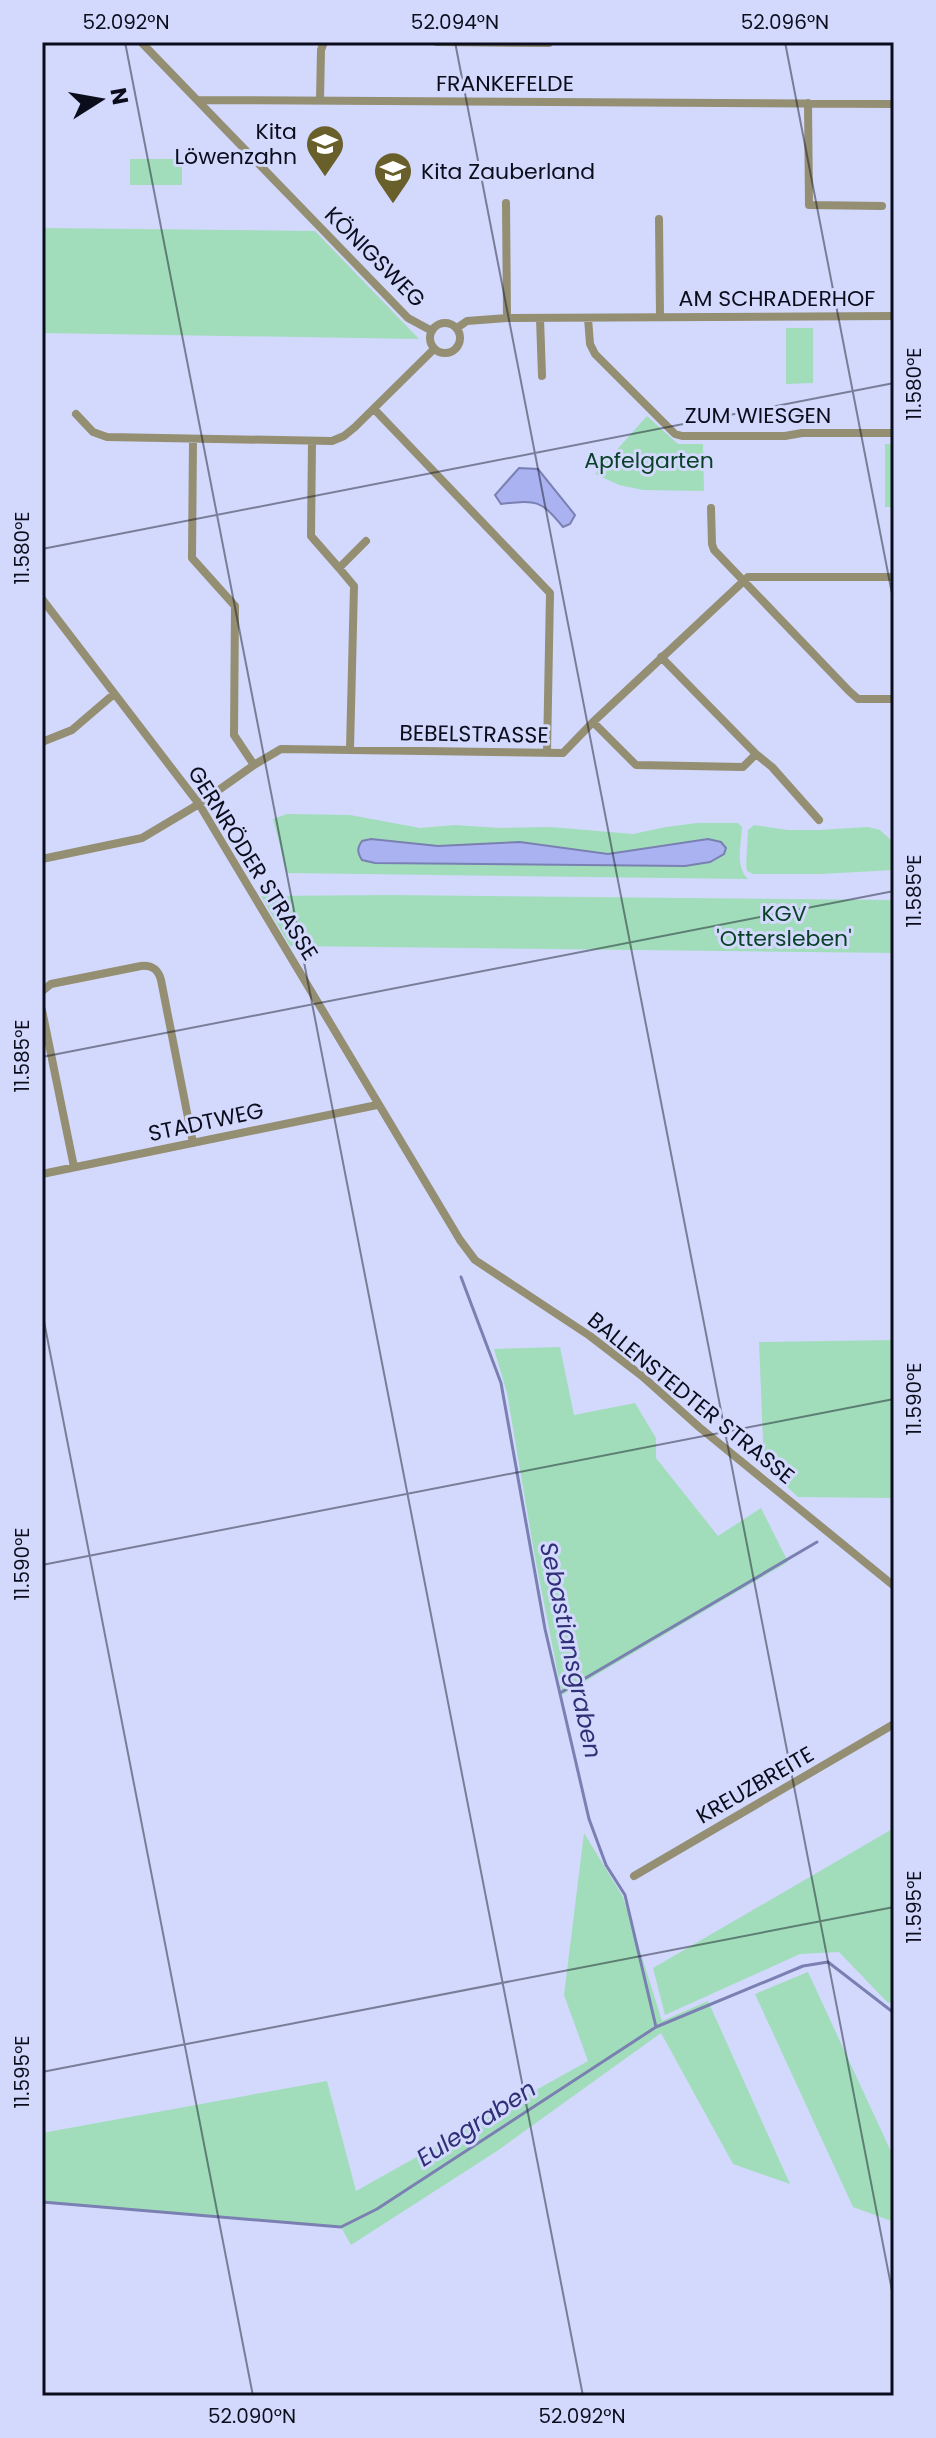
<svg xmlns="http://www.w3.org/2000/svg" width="936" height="2438" viewBox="0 0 936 2438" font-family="Poppins,sans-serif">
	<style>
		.green { fill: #a1ddba }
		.water { fill: #aab2f1; stroke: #7a80b1; stroke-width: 2 }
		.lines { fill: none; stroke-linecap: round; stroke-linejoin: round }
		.stream { stroke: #7a80b1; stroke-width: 3 }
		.minor { stroke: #948e72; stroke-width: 8 }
		.ticks { fill: none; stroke: #0b0d1c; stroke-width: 2; stroke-opacity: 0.45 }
		.labels { text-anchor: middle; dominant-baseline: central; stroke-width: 6; stroke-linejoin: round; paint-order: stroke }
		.street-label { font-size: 22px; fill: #0b0d1c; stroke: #d3d9fd }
		.poi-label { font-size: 22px; fill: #0b0d1c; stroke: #d3d9fd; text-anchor: end }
		.park-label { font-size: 22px; fill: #0a4228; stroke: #d3d9fd }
		.water-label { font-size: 24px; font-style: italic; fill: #303078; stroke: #d3d9fd }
		.neatline { fill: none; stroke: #0b0d1c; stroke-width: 3 }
		.ticks-label { font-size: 20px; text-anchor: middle; fill: #0b0d1c }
	</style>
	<rect width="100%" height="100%" fill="#d3d9fd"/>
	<!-- green -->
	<path class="green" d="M130,159H182V185H130Z
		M42,228L315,231L419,339L42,333Z
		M786,328H813V383L786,384Z
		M647,416L678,444H703L704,491L643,490L619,485L595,474Z
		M885,444H894V507H885Z
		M287,814L350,815L420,828L454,825L501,828L551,827L633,834L666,827L697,823H738L742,827C741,845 735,866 748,879L287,873L273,819Z
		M754,825L788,830H819L868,827L880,830L894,843V870L821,874H753L747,871L746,865L748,830Z
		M391,895L894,900V953L290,946L261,896Z
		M894,1340V1498L798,1497L764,1466L759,1342Z
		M560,1347L574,1415L635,1403L656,1438V1458L718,1536L761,1508L788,1562L562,1695L534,1552L507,1393L494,1349Z
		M894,1828V2000L888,2003L839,1952L800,1954L665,2015L653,1968Z
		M584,1833L623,1897L662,2021L708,2001L790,2184L733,2164L661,2033L497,2151L351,2245L341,2227L42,2202V2133L327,2081L356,2191L588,2061L564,1995Z
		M808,1972L894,2158V2222L853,2207L755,1994Z"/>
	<!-- water -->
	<path class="water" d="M519,468L538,469L575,515L570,524L563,527C540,499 536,500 501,504L495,495Z
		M371,839L438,846L520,842L608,854L708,839L721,842L726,848L724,854L710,862L685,866L375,863L362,860C357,852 357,848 362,841Z"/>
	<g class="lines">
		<!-- stream -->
		<path class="stream" d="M461,1277L501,1383L545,1629L589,1819L606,1865L625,1895L656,2027
			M560,1693L817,1542
			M42,2202L341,2227L377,2209L656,2027L803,1966L828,1962L894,2013"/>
		<!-- minor -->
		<path class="minor" d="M141,42L197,100L894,104
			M437,42L549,43
			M197,100L408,318L432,331
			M320,100L321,50L324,42
			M808,103L809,205L882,206
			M506,203L507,318
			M659,219L660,316
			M540,318L542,376
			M588,318L590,344L595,354L675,434L682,436H785L802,433H894
			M430 338a15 15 0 1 1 30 0a15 15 0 1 1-30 0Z
			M457,328L467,321L507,318L894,316
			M374,409L550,593L547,753
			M76,414L93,432L107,437L332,441L344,436L355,427L434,349
			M193,439L192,558L235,606L234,735L254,765
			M312,441L311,536L339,568L366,541
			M711,508L712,544L714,550L849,691L858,699H894
			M339,568L354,586L350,749
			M42,599L199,804L460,1240L475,1260L590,1336L642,1376L699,1427L894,1586
			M593,722L636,765L743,767L756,754L661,657
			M42,742L72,730L114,694
			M756,754L772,767L819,820
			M42,859L142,838L199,804L254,765L281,749L563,753L593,722L748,577H894
			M42,991L51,984L141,966C152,965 158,969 161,980L193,1143
			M42,1010L74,1167
			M42,1174L377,1105
			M634,1876L894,1724"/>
	</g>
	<!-- ticks -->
	<path class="ticks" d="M125,42L583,2396M455,42L894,2301M785,42L894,604M42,549L894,383M42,1057L894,891M42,1311L253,2396M42,1565L894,1399M42,2072L894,1907"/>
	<!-- icons -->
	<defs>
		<g id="school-pin" transform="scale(2)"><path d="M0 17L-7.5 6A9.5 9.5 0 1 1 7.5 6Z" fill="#695f2b" stroke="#d3d9fd"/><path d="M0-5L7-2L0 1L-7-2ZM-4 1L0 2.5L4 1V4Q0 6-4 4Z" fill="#fff"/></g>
	</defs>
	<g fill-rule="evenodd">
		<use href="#school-pin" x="325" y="144"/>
		<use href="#school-pin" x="393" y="171"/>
	</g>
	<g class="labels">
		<!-- street labels -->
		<g class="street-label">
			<text x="505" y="83">FRANKEFELDE</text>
			<text transform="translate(375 257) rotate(45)">KÖNIGSWEG</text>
			<text x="777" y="298">AM SCHRADERHOF</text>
			<text x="758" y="415">ZUM WIESGEN</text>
			<text transform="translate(474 734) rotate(1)">BEBELSTRASSE</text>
			<text transform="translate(253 863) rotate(58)">GERNRÖDER STRASSE</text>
			<text transform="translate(206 1122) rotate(-12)">STADTWEG</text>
			<text transform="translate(691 1398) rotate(39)">BALLENSTEDTER STRASSE</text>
			<text transform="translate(755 1785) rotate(-30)">KREUZBREITE</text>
		</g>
		<!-- poi labels -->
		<g class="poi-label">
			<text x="297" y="131">Kita<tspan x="297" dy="25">Löwenzahn</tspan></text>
			<text x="421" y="171" text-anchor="start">Kita Zauberland</text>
		</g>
		<!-- park labels -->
		<g class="park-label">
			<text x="649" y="460">Apfelgarten</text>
			<text x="784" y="913">KGV<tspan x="784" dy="25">'Ottersleben'</tspan></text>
		</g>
		<!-- water labels -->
		<g class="water-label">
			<text transform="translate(571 1650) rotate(78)">Sebastiansgraben</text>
			<text transform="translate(476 2123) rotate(-33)">Eulegraben</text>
		</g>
	</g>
	<!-- border -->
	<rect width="936" height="2438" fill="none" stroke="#d3d9fd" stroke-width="88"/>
	<!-- north arrow -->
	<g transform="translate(100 100) rotate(79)" stroke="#d3d9fd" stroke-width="6" paint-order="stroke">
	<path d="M0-6L14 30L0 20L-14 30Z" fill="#0b0d1c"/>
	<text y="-12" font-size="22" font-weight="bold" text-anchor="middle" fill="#0b0d1c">N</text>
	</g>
	<rect x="44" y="44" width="848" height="2350" class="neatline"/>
	<g class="ticks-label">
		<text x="126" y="29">52.092°N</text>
		<text x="455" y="29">52.094°N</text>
		<text x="785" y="29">52.096°N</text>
		<text transform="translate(914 384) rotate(-90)" y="7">11.580°E</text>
		<text transform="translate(22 548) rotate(-90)" y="7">11.580°E</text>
		<text transform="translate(914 891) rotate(-90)" y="7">11.585°E</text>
		<text transform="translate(22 1056) rotate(-90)" y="7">11.585°E</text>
		<text transform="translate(914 1399) rotate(-90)" y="7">11.590°E</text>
		<text transform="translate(22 1564) rotate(-90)" y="7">11.590°E</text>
		<text transform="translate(914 1907) rotate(-90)" y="7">11.595°E</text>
		<text transform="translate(22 2072) rotate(-90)" y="7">11.595°E</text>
		<text x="252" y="2423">52.090°N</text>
		<text x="582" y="2423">52.092°N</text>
	</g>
</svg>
